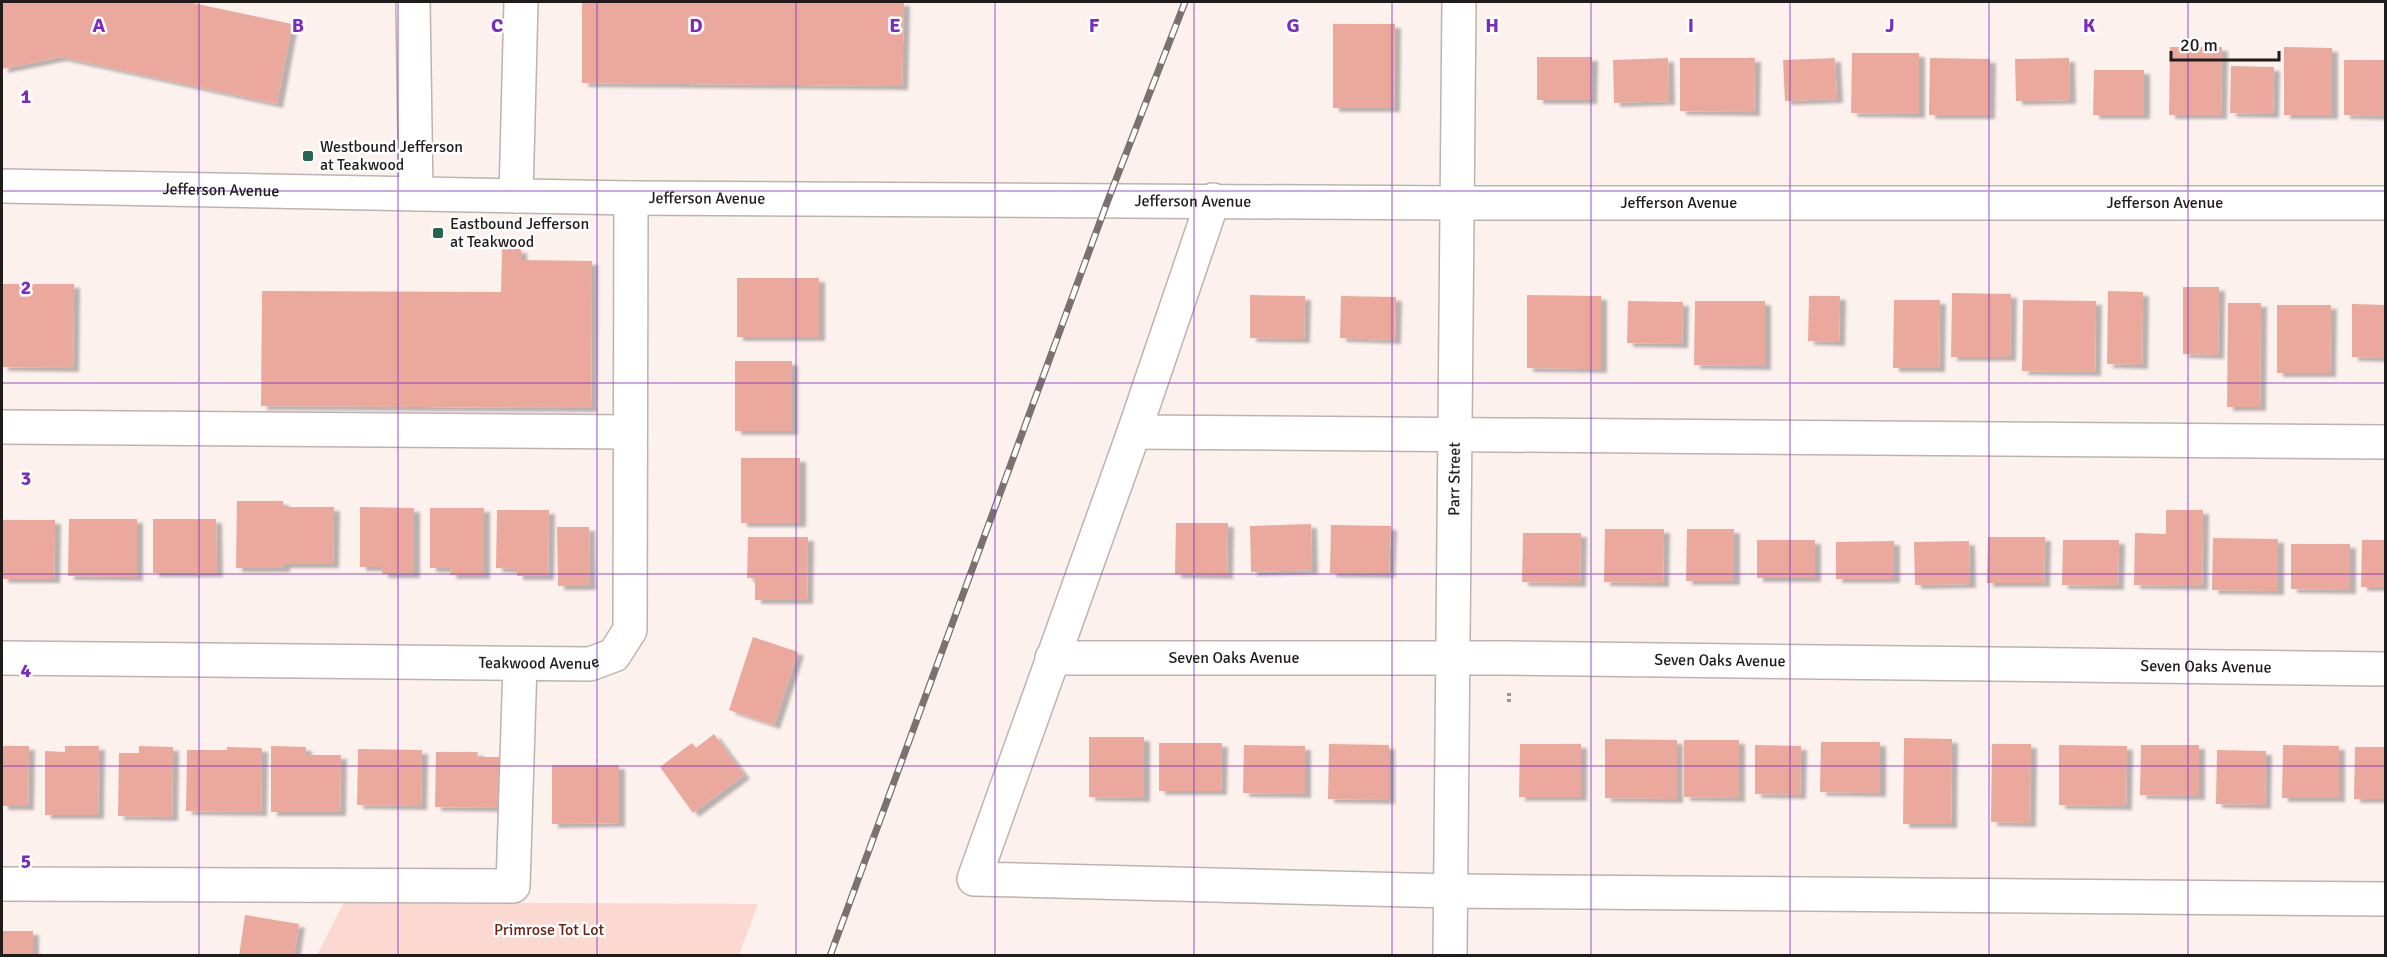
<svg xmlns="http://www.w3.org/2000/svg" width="2387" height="957" viewBox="0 0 2387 957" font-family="Signika,sans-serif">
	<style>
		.green { fill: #fbd8d0 }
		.building { fill: #eaa99c; filter: url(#shadow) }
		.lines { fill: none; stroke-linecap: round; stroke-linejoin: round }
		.minor-casing { stroke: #beb2b0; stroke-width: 36 }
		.path { stroke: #9c9492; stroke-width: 4; stroke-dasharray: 3 3; stroke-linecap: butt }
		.minor { stroke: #fff; stroke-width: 33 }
		.rail-casing { stroke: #797270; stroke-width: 7 }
		.rail { stroke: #fff; stroke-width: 4.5; stroke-dasharray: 14; stroke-linecap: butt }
		.grid { fill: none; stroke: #7b2cbf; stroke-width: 1.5; stroke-opacity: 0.55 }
		.poi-dot { fill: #266552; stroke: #fff; stroke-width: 2 }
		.labels { text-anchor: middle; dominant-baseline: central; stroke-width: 5; stroke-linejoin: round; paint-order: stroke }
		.poi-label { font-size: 16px; fill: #201c1b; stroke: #fff; text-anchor: start }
		.street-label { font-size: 16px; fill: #201c1b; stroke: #fff }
		.park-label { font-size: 16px; fill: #6c2115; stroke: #fff }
		.grid-label { font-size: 20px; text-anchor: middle; font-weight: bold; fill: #7b2cbf; stroke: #fff; stroke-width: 5; stroke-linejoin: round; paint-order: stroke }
	</style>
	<defs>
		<filter id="shadow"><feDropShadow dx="6" dy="4" stdDeviation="1.5" flood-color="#0004"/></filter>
	</defs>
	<rect width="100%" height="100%" fill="#fdf1ee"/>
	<!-- green -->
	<path class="green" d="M344,902L758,904L739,955H317Z"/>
	<!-- building -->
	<path class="building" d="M2,2H188L292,24L277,104L61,57L2,69Z
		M582,2H904L902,86L582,83Z
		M1333,24H1395L1394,108H1333Z
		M2170,47H2222L2221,115H2169Z
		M2284,47L2332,48V115H2284Z
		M1852,53H1919V114L1851,113Z
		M1537,57H1592L1591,100H1537Z
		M1668,58L1669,101L1614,103L1613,60Z
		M1680,58H1755L1754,112L1680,111Z
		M1835,58L1837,99L1785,101L1783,60Z
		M1930,58L1990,59L1989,115H1929Z
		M2069,58L2070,100L2016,101L2015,59Z
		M2344,60H2386V116L2344,115Z
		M2231,66L2274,67L2273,114L2230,113Z
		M2094,70H2144V115H2093Z
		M502,249H521V260L592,261L591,408L261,406L262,291L501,292Z
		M737,278H819V337H737Z
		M2,284H74L73,368L2,367Z
		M2183,287H2219L2218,355L2183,354Z
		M2108,291L2143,292L2142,365L2107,364Z
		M1952,293L2011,294L2010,357H1951Z
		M1250,295L1305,296L1304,339L1250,338Z
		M1527,295L1601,296V369L1527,368Z
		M1341,296L1396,297L1395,340L1340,338Z
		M1809,296H1840L1839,342L1808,341Z
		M1894,300H1940L1939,368H1893Z
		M2023,300L2096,301L2095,372L2022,371Z
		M1628,301L1683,302L1682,344L1627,343Z
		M1695,301H1765V366L1694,365Z
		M2228,303H2261L2260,407H2227Z
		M2352,304L2386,305V358L2352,357Z
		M2277,305H2331L2330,373H2277Z
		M735,361H792V431H735Z
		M741,458H800V523H741Z
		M237,501H283L284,507H334L333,564H284V568H236Z
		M360,507L414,508V574H382V567H360Z
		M430,508H484V575H450L451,568H430Z
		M497,510H549L548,576H517V569L496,568Z
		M2166,510H2203L2202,586L2134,585L2135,533L2166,534Z
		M69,519H137V577L68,576Z
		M153,519H216L217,573H153Z
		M2,520H55L54,579H2Z
		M1176,523H1228L1227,575L1175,574Z
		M1311,524L1312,570L1251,572L1250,526Z
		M1331,525L1391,526L1389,574L1330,573Z
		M557,527H589L590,586H558Z
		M1605,529H1664L1663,583L1604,582Z
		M1687,529H1734V581H1686Z
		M1523,533H1581L1580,583L1522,582Z
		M748,537H808L807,600H755V578H747Z
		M1988,537H2045L2044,583H1987Z
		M2213,538L2278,539V591L2212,590Z
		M1757,540H1815V578H1757Z
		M2063,540H2119L2118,586L2062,585Z
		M2362,540H2386V587H2361Z
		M1894,541V579H1836V542Z
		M1969,541L1970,584L1915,585L1914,542Z
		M2291,544H2350V590L2291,589Z
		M753,637L798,652L774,725L729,710Z
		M714,734L744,775L693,813L660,767L692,743L696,748Z
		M1089,737H1144V798L1089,797Z
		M1904,738L1952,739L1951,824H1903Z
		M1605,739L1677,740V799L1605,798Z
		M1684,740H1739V798L1684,797Z
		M1821,742H1880V793L1820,792Z
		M1159,743H1222L1221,791H1159Z
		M1329,744L1389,745V800L1328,799Z
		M1520,744H1581V797H1519Z
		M1992,744H2031L2030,823L1991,822Z
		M1244,745L1305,746V794L1243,793Z
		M1755,745L1801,746L1800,795L1755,794Z
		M2059,745L2127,746L2126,806L2059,805Z
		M2141,745H2199V796L2140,795Z
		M2283,745L2339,746V798H2282Z
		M2,746H29L28,806H2Z
		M65,746H99L98,815H45V751L65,752Z
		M139,746L173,747L172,817L118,816L119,753H139Z
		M271,746L306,747V755H341L340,812H271Z
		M227,747L262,748L261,812L186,811L187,750H227Z
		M2355,747H2386V799H2354Z
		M358,749L422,750L421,806L357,805Z
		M2217,750L2266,751L2265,805L2216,804Z
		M436,752H478L477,757H505L504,808L435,807Z
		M552,765H619V823L552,824Z
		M245,915L299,924L294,956H239Z
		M2,931H33V956H2Z"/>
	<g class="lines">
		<!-- minor casing -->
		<g class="minor-casing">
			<g id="minor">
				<path d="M413,2L416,194"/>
				<path id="s1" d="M2,186L631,198L1456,203H2386"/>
				<path d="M516,196L521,2"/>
				<path d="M1213,200L1134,432L974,879L1451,891L2386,899"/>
				<path d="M2,427L630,432"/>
				<path d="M1134,432L2386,442"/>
				<path id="s2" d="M2,658L590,664L614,655L630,630L631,198"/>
				<path id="s3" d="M1052,658H1508L2386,669"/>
				<path d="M2,884L513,886L520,664"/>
				<path id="s4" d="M1450,956L1459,2"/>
			</g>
		</g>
		<!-- path -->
		<path class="path" d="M1509,693V705"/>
		<!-- minor -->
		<use href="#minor" class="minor"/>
		<!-- rail casing -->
		<g class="rail-casing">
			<path id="rail" d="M830,956L1108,200L1185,2"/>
		</g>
		<!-- rail -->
		<use href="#rail" class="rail"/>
	</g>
	<!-- grid -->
	<path class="grid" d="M199,2V956M398,2V956M597,2V956M796,2V956M995,2V956M1194,2V956M1392,2V956M1591,2V956M1790,2V956M1989,2V956M2188,2V956M2,191H2386M2,383H2386M2,574H2386M2,766H2386"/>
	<!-- markers -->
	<g class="poi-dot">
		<rect x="302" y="150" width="12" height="12" rx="3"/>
		<rect x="432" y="227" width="12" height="12" rx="3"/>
	</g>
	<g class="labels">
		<!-- poi labels -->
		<g class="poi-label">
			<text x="320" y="147">Westbound Jefferson<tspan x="320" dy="18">at Teakwood</tspan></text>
			<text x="450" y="224">Eastbound Jefferson<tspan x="450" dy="18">at Teakwood</tspan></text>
		</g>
		<!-- street labels -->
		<g class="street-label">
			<text stroke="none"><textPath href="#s1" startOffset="219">Jefferson Avenue</textPath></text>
			<text stroke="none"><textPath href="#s1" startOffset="705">Jefferson Avenue</textPath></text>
			<text stroke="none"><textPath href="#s1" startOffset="1191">Jefferson Avenue</textPath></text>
			<text stroke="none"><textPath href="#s1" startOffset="1677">Jefferson Avenue</textPath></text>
			<text stroke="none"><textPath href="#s1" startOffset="2163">Jefferson Avenue</textPath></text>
			<text stroke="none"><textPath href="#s4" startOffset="477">Parr Street</textPath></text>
			<text stroke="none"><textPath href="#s3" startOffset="182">Seven Oaks Avenue</textPath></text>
			<text stroke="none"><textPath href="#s2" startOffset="537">Teakwood Avenue</textPath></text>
			<text stroke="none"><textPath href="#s3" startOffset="668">Seven Oaks Avenue</textPath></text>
			<text stroke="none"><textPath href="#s3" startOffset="1154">Seven Oaks Avenue</textPath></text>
		</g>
		<!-- park labels -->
		<g class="park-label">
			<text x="549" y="930">Primrose Tot Lot</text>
		</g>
	</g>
	<g class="grid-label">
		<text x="99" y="32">A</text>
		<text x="298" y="32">B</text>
		<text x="497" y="32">C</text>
		<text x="696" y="32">D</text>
		<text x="895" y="32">E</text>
		<text x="1094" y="32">F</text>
		<text x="1293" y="32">G</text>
		<text x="1492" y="32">H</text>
		<text x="1691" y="32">I</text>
		<text x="1890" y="32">J</text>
		<text x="2089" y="32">K</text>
		<text x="26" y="103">1</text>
		<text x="26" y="294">2</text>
		<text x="26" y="485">3</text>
		<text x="26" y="677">4</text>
		<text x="26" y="868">5</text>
	</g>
	<!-- border -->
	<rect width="2387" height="957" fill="none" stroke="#201c1b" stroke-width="6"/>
	<!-- scale -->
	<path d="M2171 51v9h108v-9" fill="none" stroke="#201c1b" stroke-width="3"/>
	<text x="2180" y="51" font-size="18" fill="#201c1b" stroke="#ffffff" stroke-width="4.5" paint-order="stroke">20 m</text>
</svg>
